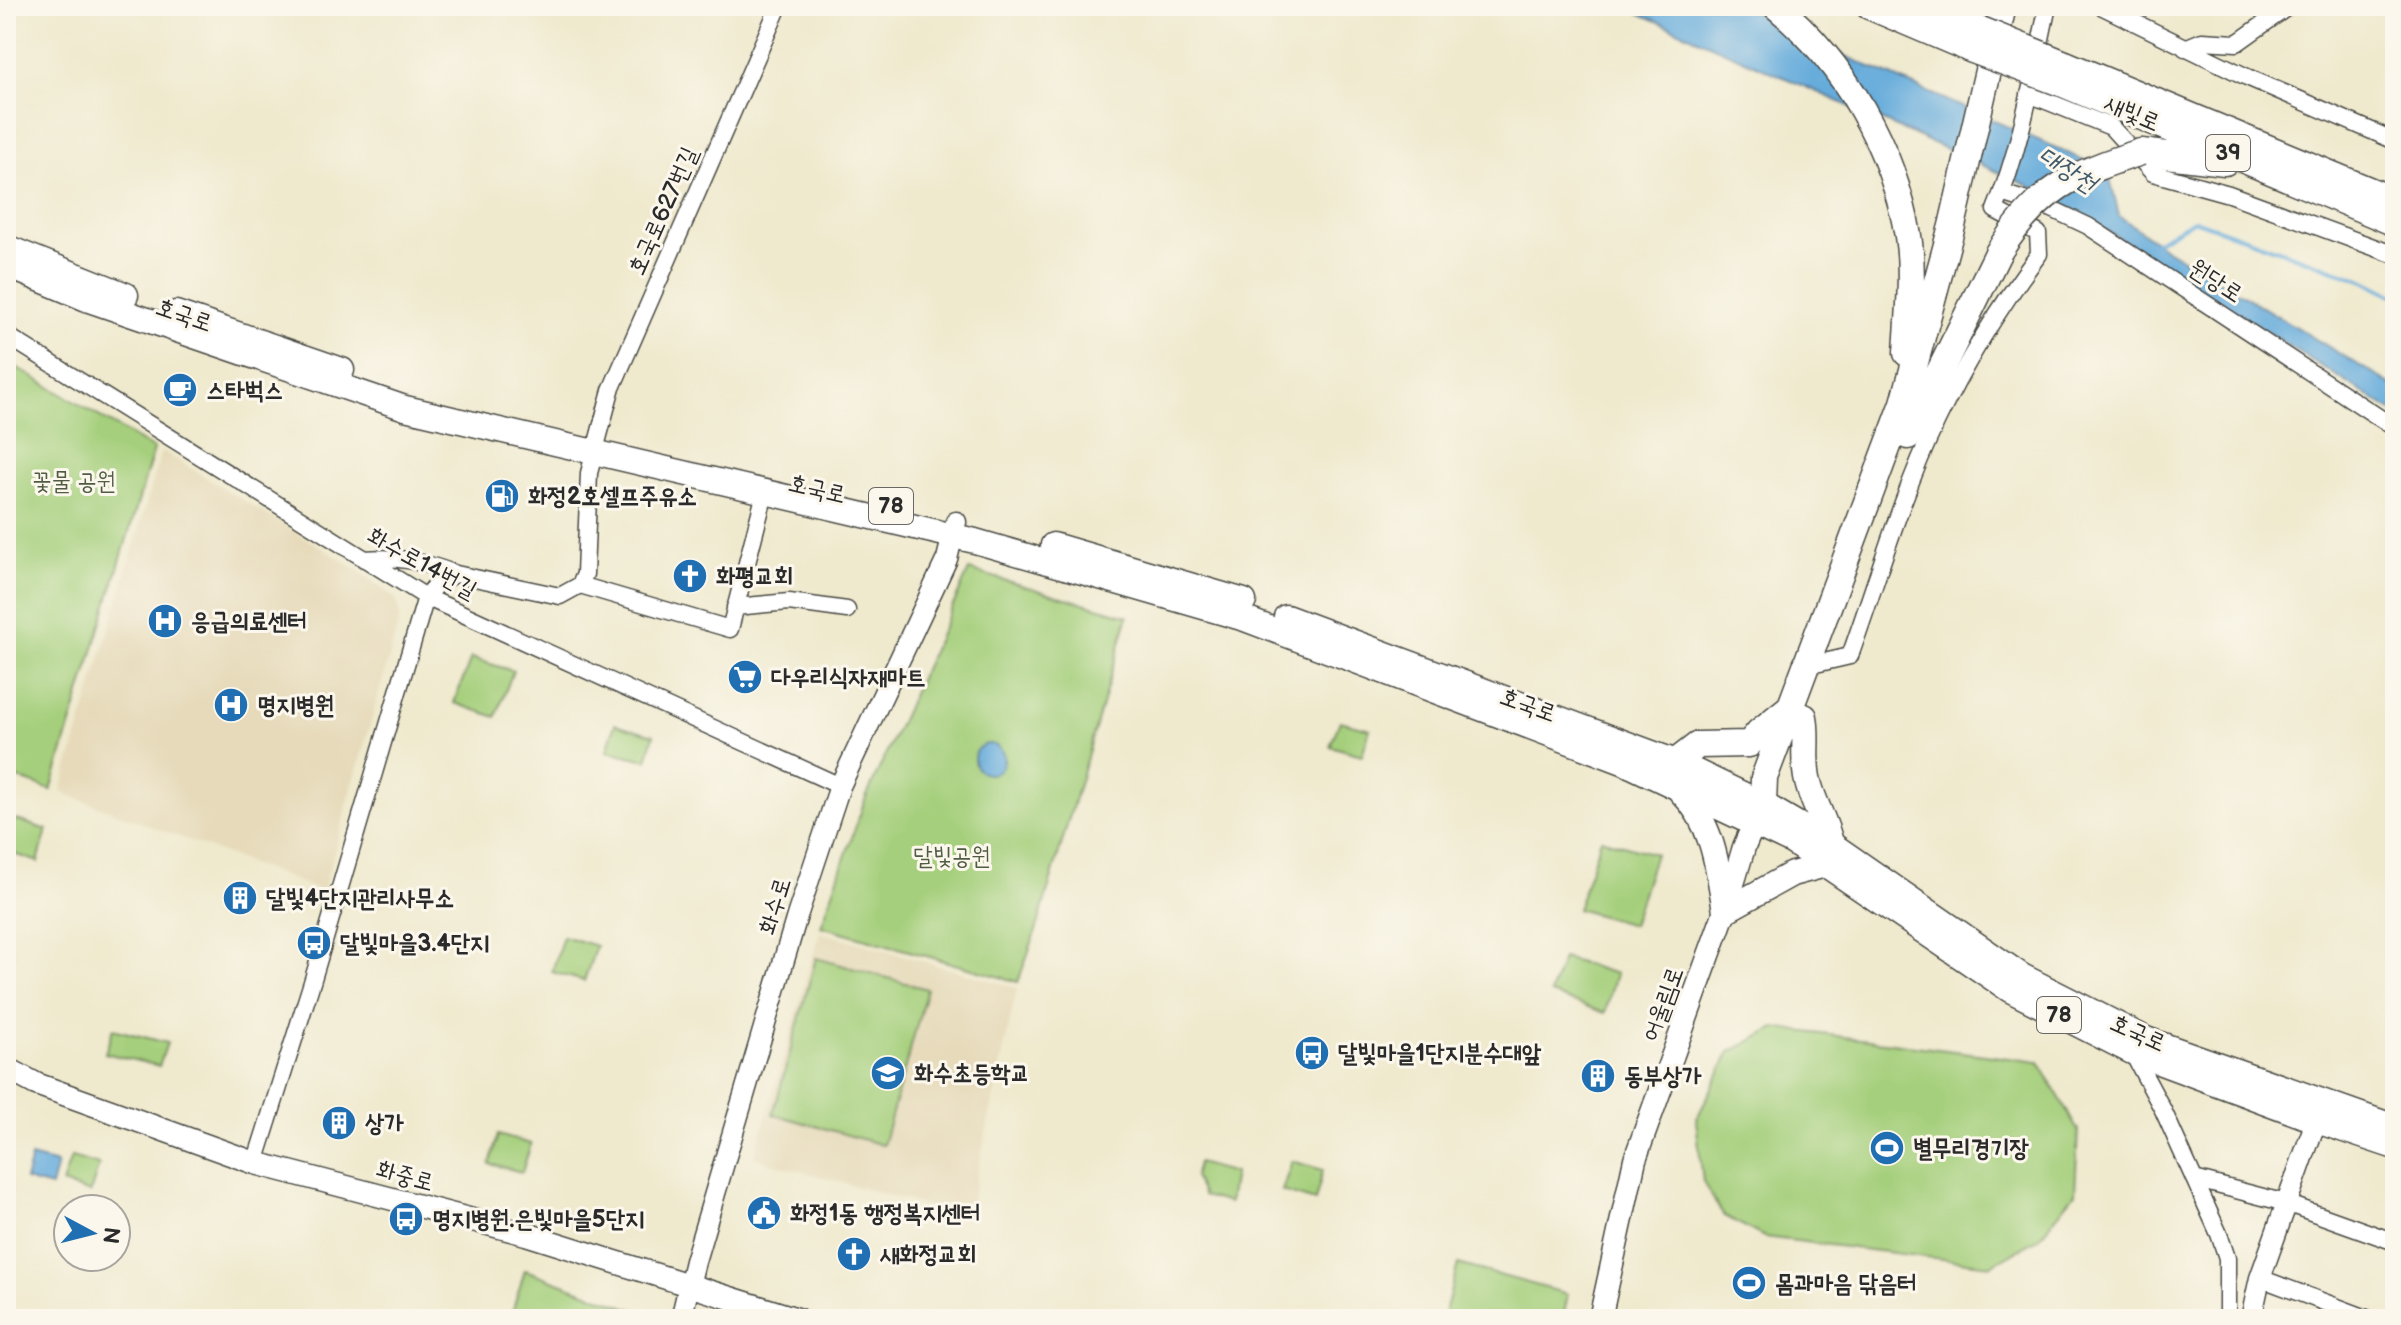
<svg xmlns="http://www.w3.org/2000/svg" width="2401" height="1325" viewBox="0 0 2401 1325" font-family="'Balsamiq Sans','Poor Story',sans-serif">
	<style>
		.built { fill: #e6daba }
		.green { fill: #a5cf7b; stroke: #687d53; stroke-width: 2 }
		.water { fill: #65abdb; stroke: #486b83; stroke-width: 2 }
		.lines { fill: none; stroke-linecap: round; stroke-linejoin: round }
		.stream { stroke: #65abdb; stroke-width: 4 }
		.minor-casing { stroke: #484843; stroke-width: 19 }
		.tertiary-casing { stroke: #484843; stroke-width: 23 }
		.secondary-casing { stroke: #484843; stroke-width: 25 }
		.primary-casing { stroke: #484843; stroke-width: 27 }
		.trunk-casing { stroke: #484843; stroke-width: 29 }
		.minor { stroke: #fff; stroke-width: 16 }
		.tertiary { stroke: #fff; stroke-width: 20 }
		.secondary { stroke: #fff; stroke-width: 22 }
		.primary { stroke: #fff; stroke-width: 24 }
		.trunk { stroke: #fff; stroke-width: 26 }
		.trunk-bridge-casing { stroke: #484843; stroke-width: 29; stroke-linecap: butt }
		.trunk-bridge { stroke: #fff; stroke-width: 26 }
		.labels { text-anchor: middle; dominant-baseline: central; stroke-width: 6; stroke-linejoin: round; paint-order: stroke }
		.shield { fill: #fbf7ec; stroke: #696865; stroke-width: 2 }
		.shield-label { font-size: 22px; font-weight: bold; fill: #2b2b2b }
		.street-label { font-size: 24px; fill: #2b2b2b; stroke: #fbf7ec }
		.poi-label { font-size: 24px; font-weight: bold; fill: #2b2b2b; stroke: #fbf7ec; text-anchor: start }
		.park-label { font-size: 24px; fill: #505c43; stroke: #fbf7ec }
		.water-label { font-size: 26px; font-style: italic; fill: #3f5869; stroke: #fbf7ec }
	</style>
	<rect width="100%" height="100%" fill="#fbf7ec"/>
	<filter id="ink" filterUnits="userSpaceOnUse"><feTurbulence type="fractalNoise" baseFrequency=".0125" numOctaves="2"/><feDisplacementMap in="SourceGraphic" scale="16" xChannelSelector="R" yChannelSelector="G"/><feConvolveMatrix kernelMatrix="1 2 1 2 8 2 1 2 1" color-interpolation-filters="sRGB"/></filter>
	<filter id="wash" filterUnits="userSpaceOnUse"><feTurbulence type="fractalNoise" baseFrequency=".006" numOctaves="4" result="noise"/><feDisplacementMap in="SourceGraphic" scale="32" xChannelSelector="R" yChannelSelector="G"/><feGaussianBlur stdDeviation="1.8" result="paint"/><feColorMatrix in="noise" values="0 0 0 0 0 0 0 0 0 0 0 0 0 0 0 0 0 1.4 0 .05"/><feComposite in="paint" operator="in"/></filter>
	<g filter="url(#wash)">
		<rect width="100%" height="100%" fill="#efe9cd"/>
		<!-- built -->
		<path class="built" d="M162,451L358,570L396,599L400,618L323,891L61,792Z
			M820,932L1017,988L968,1217L754,1158Z"/>
		<!-- green -->
		<path class="green" d="M6,361L154,449L51,790L6,774Z
			M969,570L1128,616L1037,928L1018,982L821,926L865,800Z
			M471,658L513,671L496,717L454,703Z
			M1340,721L1370,729L1362,755L1330,746Z
			M615,724L654,735L647,760L607,751Z
			M14,819L47,830L38,862L6,851Z
			M1601,839L1655,854L1632,925L1577,909Z
			M563,936L596,946L584,981L552,972Z
			M816,958L927,989L883,1145L773,1114Z
			M1563,958L1616,974L1605,1013L1550,994Z
			M1775,1028L2039,1062L2078,1130L2075,1193L2038,1239L1991,1265L1764,1237L1723,1215L1703,1182L1696,1120L1730,1052Z
			M113,1029L167,1043L159,1066L105,1053Z
			M498,1135L531,1144L522,1172L490,1164Z
			M71,1157L99,1165L90,1193L62,1184Z
			M1292,1161L1323,1170L1315,1201L1282,1191Z
			M1198,1163L1234,1173L1229,1203L1203,1196L1194,1177Z
			M1458,1264L1568,1294L1563,1319H1443Z
			M525,1270L648,1315L647,1319H510Z"/>
		<!-- water -->
		<path class="water" d="M1623,6H1740L1843,55L2068,153L2109,174L2119,216L2165,248L2395,387V413L2052,196Z
			M974 759a15 15 0 1 1 30 0a15 15 0 1 1-30 0Z
			M31,1157L57,1164L51,1187L25,1180Z"/>
		<g class="lines">
			<!-- stream -->
			<path class="stream" d="M2154,243L2194,220L2365,281L2395,296"/>
		</g>
	</g>
	<g filter="url(#ink)">
		<g class="lines">
			<!-- minor casing -->
			<g class="minor-casing">
				<path id="minor" d="M2101,6L2247,77L2395,141
					M2185,48L2202,41L2237,43L2289,6
					M2029,94L2111,127L2153,173L2229,194L2395,255
					M2002,193L2052,209L2088,226L2395,428
					M6,335L426,597L840,786
					M364,559C401,556 421,561 456,574
					M580,585L730,629L765,493
					M735,607L789,602L847,610
					M1820,663L1850,656C1878,578 1901,496 1937,421C1965,363 2000,306 2039,254L2038,233L1995,210C2022,145 2033,74 2048,6
					M2132,1052L2163,1110L2219,1234L2227,1258V1312L2230,1319
					M255,1163L313,979L426,597L437,583L456,574L560,596L580,585L585,574L589,473L611,390L779,6
					M2194,1179L2286,1203L2395,1242
					M2260,1278L2369,1319"/>
			</g>
			<!-- tertiary casing -->
			<g class="tertiary-casing">
				<path id="tertiary" d="M681,1319L695,1261L797,916L840,786L947,559L956,522
					M2251,1319L2260,1278L2321,1107"/>
			</g>
			<!-- secondary casing -->
			<g class="secondary-casing">
				<path id="secondary" d="M6,1068L36,1084L255,1163L526,1234L797,1319
					M1600,1319L1635,1159L1725,911L1744,847L1760,810"/>
			</g>
			<!-- primary casing -->
			<g class="primary-casing">
				<path id="primary" d="M6,247L126,295
					M6,265L89,300L405,408L975,541L1245,619L1623,762L1792,842L2010,990L2132,1052L2317,1121L2395,1147
					M176,313L342,370
					M1053,545L1244,601
					M1286,617L1676,762L1763,804L1830,843L2022,976L2146,1039L2395,1127
					M1681,792C1713,823 1718,868 1725,911L1792,874L1826,865"/>
			</g>
			<!-- trunk casing -->
			<g class="trunk-casing">
				<path id="trunk" d="M1776,6C1845,63 1893,148 1908,236C1914,273 1909,315 1907,353
					M1869,6L1970,49
					M1921,6L1976,28
					M2065,64L2395,201
					M2061,83L2395,223
					M2141,152L2225,162
					M1908,436L1998,253
					M1804,717C1808,739 1802,760 1808,782C1813,803 1825,821 1830,843
					M1676,762L1698,745L1749,744L1759,732L1790,707
					M1763,804L1764,778L1904,403L1952,226L2003,6"/>
			</g>
			<!-- minor -->
			<use href="#minor" class="minor"/>
			<!-- tertiary -->
			<use href="#tertiary" class="tertiary"/>
			<!-- secondary -->
			<use href="#secondary" class="secondary"/>
			<!-- primary -->
			<use href="#primary" class="primary"/>
			<!-- trunk -->
			<use href="#trunk" class="trunk"/>
			<!-- trunk-bridge casing -->
			<g class="trunk-bridge-casing">
				<path id="trunk-bridge" d="M1976,28L2065,64
					M1970,49L2061,83
					M1998,253C2038,189 2072,174 2141,152"/>
			</g>
			<!-- trunk-bridge -->
			<use href="#trunk-bridge" class="trunk-bridge"/>
		</g>
	</g>
	<!-- icons -->
	<defs>
		<g id="cafe-disc" transform="scale(1.8)"><circle r="9.5" fill="#1f6fb2" stroke="#fbf7ec"/><path d="M-5.5-4.5H6V0H3Q3 3.5 0 3.5H-2.5Q-5.5 3.5-5.5 0ZM3-3.2v2h1.7v-2ZM-6 4.5H4V6H-6Z" fill="#fff"/></g>
		<g id="fuel-disc" transform="scale(1.8)"><circle r="9.5" fill="#1f6fb2" stroke="#fbf7ec"/><path d="M-5.5-6h7V0h2V4h1.3V-2.5L3-4.5l.8-.8L6-3V5H2.5V1h-1V6h-7ZM-4.2-4.7v3.2H.2V-4.7Z" fill="#fff"/></g>
		<g id="church-disc" transform="scale(1.8)"><circle r="9.5" fill="#1f6fb2" stroke="#fbf7ec"/><path d="M-1.2-6h2.4v3.5h3.3v2.4h-3.3V6h-2.4V-.1h-3.3v-2.4h3.3Z" fill="#fff"/></g>
		<g id="hospital-disc" transform="scale(1.8)"><circle r="9.5" fill="#1f6fb2" stroke="#fbf7ec"/><path d="M-5-5h3v3.5h4V-5h3V5h-3V1.5h-4V5h-3Z" fill="#fff"/></g>
		<g id="supermarket-disc" transform="scale(1.8)"><circle r="9.5" fill="#1f6fb2" stroke="#fbf7ec"/><path d="M-6-5.5h2.5l.6 2H6L4.5 2H-2.5L-4.4-4H-6ZM-1.5 3.2a1.3 1.3 0 1 0 .1 0ZM3 3.2a1.3 1.3 0 1 0 .1 0Z" fill="#fff"/></g>
		<g id="building-disc" transform="scale(1.8)"><circle r="9.5" fill="#1f6fb2" stroke="#fbf7ec"/><path d="M-4-6H4V6H1V3H-1V6H-4ZM-2.5-4.3h1.7v1.8h-1.7ZM.8-4.3h1.7v1.8H.8ZM-2.5-1h1.7V.8h-1.7ZM.8-1h1.7V.8H.8Z" fill="#fff"/></g>
		<g id="bus-disc" transform="scale(1.8)"><circle r="9.5" fill="#1f6fb2" stroke="#fbf7ec"/><path d="M-5-6H5V4H4V6H2V4H-2V6H-4V4H-5ZM-3.5-4V0h7V-4ZM-3.5 1.2v1.5H-2V1.2ZM2 1.2v1.5H3.5V1.2Z" fill="#fff"/></g>
		<g id="school-disc" transform="scale(1.8)"><circle r="9.5" fill="#1f6fb2" stroke="#fbf7ec"/><path d="M0-5L7-2L0 1L-7-2ZM-4 1L0 2.5L4 1V4Q0 6-4 4Z" fill="#fff"/></g>
		<g id="stadium-disc" transform="scale(1.8)"><circle r="9.5" fill="#1f6fb2" stroke="#fbf7ec"/><path d="M0-5a6.5 5 0 1 0 0 10a6.5 5 0 1 0 0-10ZM-3.5-1.8h7v3.6h-7Z" fill="#fff"/></g>
		<g id="civic-disc" transform="scale(1.8)"><circle r="9.5" fill="#1f6fb2" stroke="#fbf7ec"/><path d="M-.6-6.5H3V-4.5H.6V-3L4-1V1h2V6H-6V1h2V-1L-.6-3ZM-1.2 2.5V6h2.4V2.5Z" fill="#fff"/></g>
	</defs>
	<g fill-rule="evenodd">
		<use href="#cafe-disc" x="180" y="390"/>
		<use href="#fuel-disc" x="502" y="496"/>
		<use href="#church-disc" x="690" y="576"/>
		<use href="#hospital-disc" x="165" y="621"/>
		<use href="#supermarket-disc" x="745" y="677"/>
		<use href="#hospital-disc" x="231" y="705"/>
		<use href="#building-disc" x="240" y="898"/>
		<use href="#bus-disc" x="314" y="943"/>
		<use href="#bus-disc" x="1312" y="1053"/>
		<use href="#school-disc" x="888" y="1073"/>
		<use href="#building-disc" x="1598" y="1076"/>
		<use href="#building-disc" x="339" y="1123"/>
		<use href="#stadium-disc" x="1887" y="1148"/>
		<use href="#civic-disc" x="764" y="1213"/>
		<use href="#bus-disc" x="406" y="1219"/>
		<use href="#church-disc" x="854" y="1254"/>
		<use href="#stadium-disc" x="1749" y="1283"/>
	</g>
	<g class="labels">
		<!-- shield labels -->
		<g class="shield">
			<rect x="2206" y="135" width="44" height="36" rx="6"/>
			<rect x="869" y="488" width="44" height="36" rx="6"/>
			<rect x="2037" y="997" width="44" height="36" rx="6"/>
		</g>
		<g class="shield-label">
			<text x="2228" y="153">39</text>
			<text x="891" y="506">78</text>
			<text x="2059" y="1015">78</text>
		</g>
		<!-- street labels -->
		<g class="street-label">
			<text transform="translate(2132 113) rotate(23)">새빛로</text>
			<text transform="translate(663 211) rotate(-66)">호국로627번길</text>
			<text transform="translate(2216 281) rotate(33)">원당로</text>
			<text transform="translate(184 315) rotate(19)">호국로</text>
			<text transform="translate(817 489) rotate(13)">호국로</text>
			<text transform="translate(422 563) rotate(29)">화수로14번길</text>
			<text transform="translate(1528 705) rotate(20)">호국로</text>
			<text transform="translate(775 906) rotate(-73)">화수로</text>
			<text transform="translate(1663 1004) rotate(-70)">어울림로</text>
			<text transform="translate(2138 1033) rotate(24)">호국로</text>
			<text transform="translate(405 1176) rotate(15)">화중로</text>
		</g>
		<!-- poi labels -->
		<g class="poi-label">
			<text x="206" y="390">스타벅스</text>
			<text x="528" y="496">화정2호셀프주유소</text>
			<text x="716" y="576">화평교회</text>
			<text x="191" y="621">응급의료센터</text>
			<text x="771" y="677">다우리식자재마트</text>
			<text x="257" y="705">명지병원</text>
			<text x="266" y="898">달빛4단지관리사무소</text>
			<text x="340" y="943">달빛마을3.4단지</text>
			<text x="1338" y="1053">달빛마을1단지분수대앞</text>
			<text x="914" y="1073">화수초등학교</text>
			<text x="1624" y="1076">동부상가</text>
			<text x="365" y="1123">상가</text>
			<text x="1913" y="1148">별무리경기장</text>
			<text x="790" y="1213">화정1동 행정복지센터</text>
			<text x="432" y="1219">명지병원.은빛마을5단지</text>
			<text x="880" y="1254">새화정교회</text>
			<text x="1775" y="1283">몸과마음 닦음터</text>
		</g>
		<!-- park labels -->
		<g class="park-label">
			<text x="74" y="481">꽃물 공원</text>
			<text x="952" y="856">달빛공원</text>
		</g>
		<!-- water labels -->
		<g class="water-label">
			<text transform="translate(2067 170) rotate(32)">대장천</text>
		</g>
	</g>
	<!-- margin -->
	<rect width="2401" height="1325" fill="none" stroke="#fbf7ec" stroke-width="32"/>
	<!-- north arrow -->
	<g transform="translate(92 1233) rotate(97)"><circle r="38" fill="#fbf7ec" stroke="#a8a59f" stroke-width="2"/>
	<path d="M0-6L14 30L0 20L-14 30Z" fill="#1f6fb2"/>
	<text y="-12" font-size="22" font-weight="bold" text-anchor="middle" fill="#2b2b2b">N</text>
	</g>
</svg>
